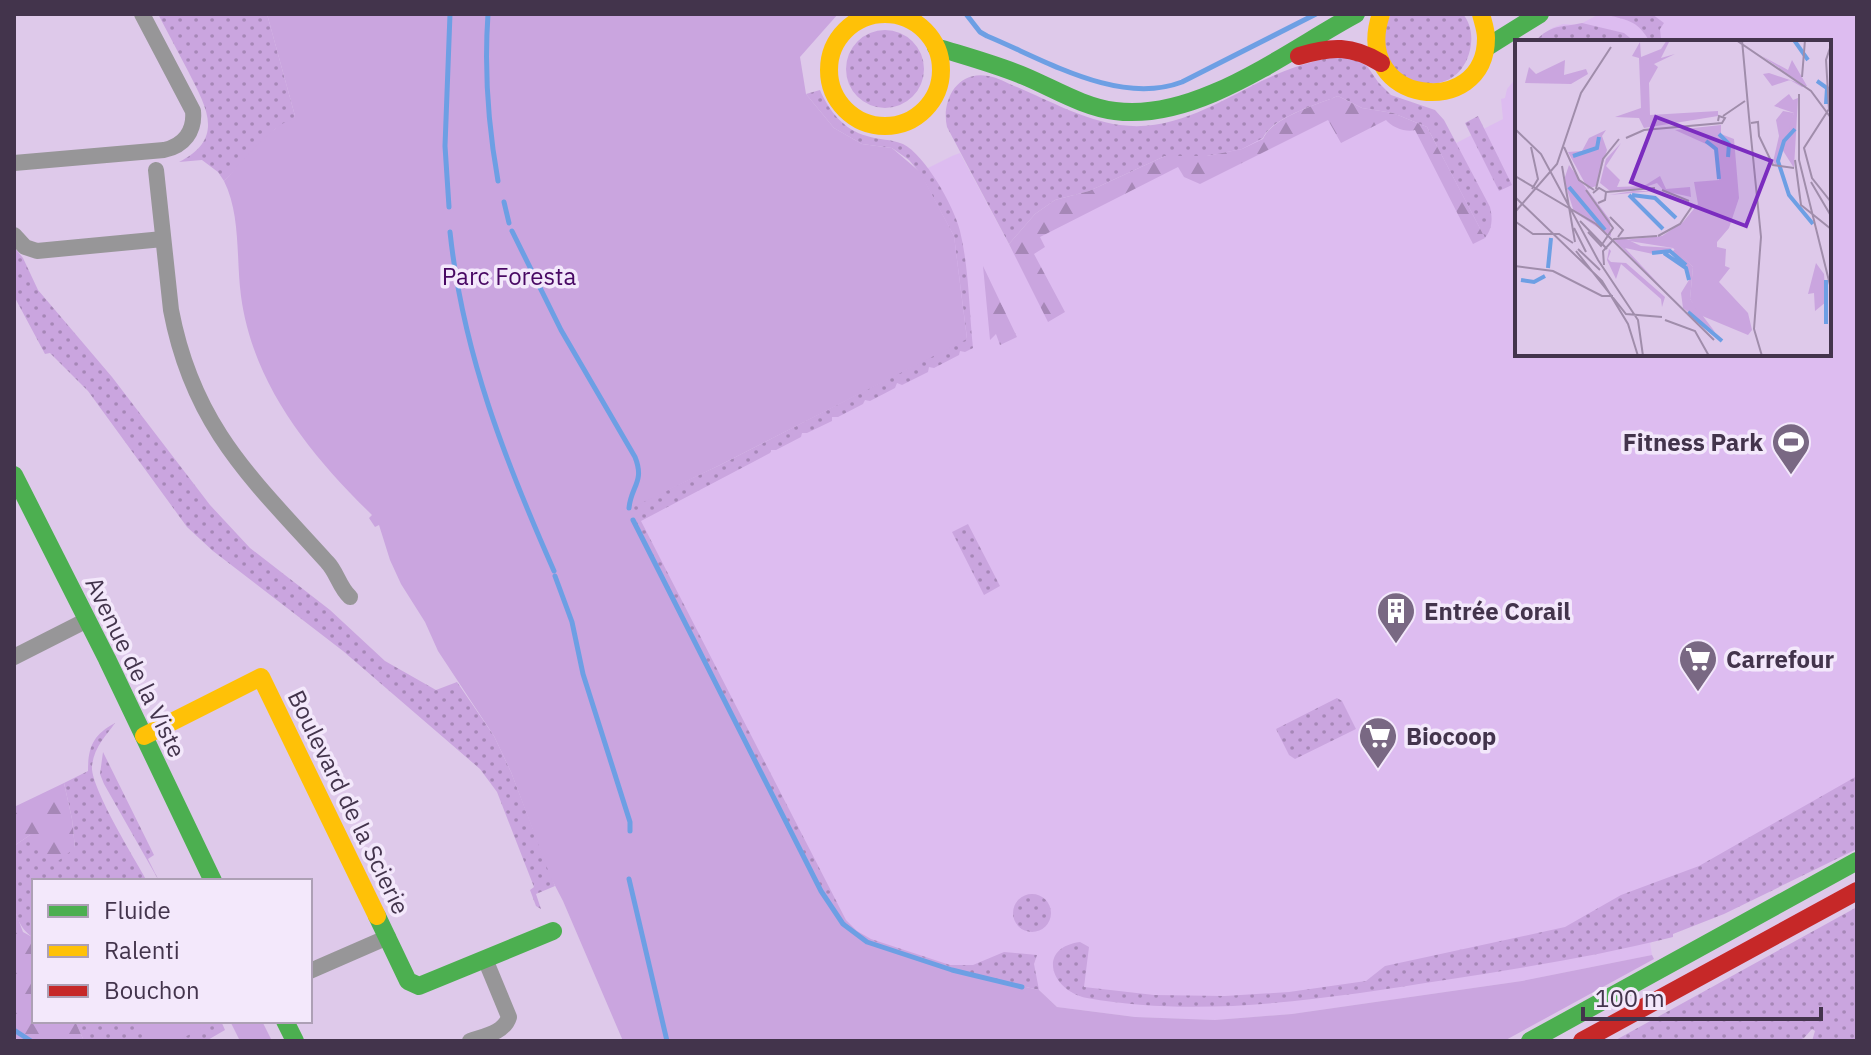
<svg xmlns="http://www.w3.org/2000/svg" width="1871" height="1055" viewBox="0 0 1871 1055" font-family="'IBM Plex Sans',sans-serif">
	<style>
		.built { fill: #ddbcf0 }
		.grass { fill: url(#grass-dots) }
		.forest { fill: url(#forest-firs) }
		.park { fill: #caa5df }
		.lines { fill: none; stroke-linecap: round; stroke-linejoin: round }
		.stream { stroke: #6d9fe4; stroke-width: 5 }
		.street { stroke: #979698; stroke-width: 16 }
		.fast { stroke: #4caf50; stroke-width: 18 }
		.slow { stroke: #ffc107; stroke-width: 18 }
		.jam { stroke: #c62828; stroke-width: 18 }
		.labels { text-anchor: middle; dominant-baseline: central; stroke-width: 7; stroke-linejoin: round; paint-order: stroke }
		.park-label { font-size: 24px; fill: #480863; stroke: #f3e8fb }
		.poi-label { font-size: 24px; font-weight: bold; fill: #43344c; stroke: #f3e8fb; text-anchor: start }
		.street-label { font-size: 24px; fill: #43344c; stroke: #f3e8fb }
		.inset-river { fill: none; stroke: #6d9fe4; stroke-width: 4 }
		.inset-road { fill: none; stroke: #a08dab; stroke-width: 2 }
		.view { fill: #7b2cbf; fill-opacity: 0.15; stroke: #7b2cbf; stroke-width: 4 }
		.inset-edge { fill: none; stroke: #43344c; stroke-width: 4 }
	</style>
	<defs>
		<pattern id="grass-dots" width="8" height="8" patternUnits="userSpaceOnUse" patternTransform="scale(2)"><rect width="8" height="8" fill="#caa5df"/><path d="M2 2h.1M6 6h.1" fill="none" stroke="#a687b7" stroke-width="1.8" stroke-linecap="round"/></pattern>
		<pattern id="forest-firs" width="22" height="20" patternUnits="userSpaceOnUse" patternTransform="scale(2)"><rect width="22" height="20" fill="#caa5df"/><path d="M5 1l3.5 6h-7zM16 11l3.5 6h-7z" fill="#a687b7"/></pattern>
	</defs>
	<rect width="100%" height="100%" fill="#dec9ea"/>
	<!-- built -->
	<path class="built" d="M1599,14H1857V845L1650,943L1652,955L1522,981L1292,1014L1215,1020L1135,1017L1057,1007L1039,990L867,942L835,914L630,514L967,339L920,172L952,156L960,153L1012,250L1179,165L1329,118H1386L1416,128L1431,156L1503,119L1501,99L1505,98L1507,89L1517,77V354H1829V42H1534L1552,28L1563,24L1579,25Z"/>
	<!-- grass -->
	<path class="grass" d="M158,14H267L295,116L294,120L275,129L224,181L218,172L202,160L179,162C226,138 206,107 188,71C178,52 168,33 158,14Z
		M1391,14H1463C1471,24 1473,37 1470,50C1455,114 1356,79 1391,14Z
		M1603,14H1652L1664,23L1660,29L1661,39L1650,42C1637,19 1626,20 1603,14Z
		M1582,23L1624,33L1635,42H1534C1553,23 1560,28 1582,23Z
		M846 69a39 39 0 1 1 78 0a39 39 0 1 1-78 0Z
		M1345,54L1367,66L1378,82L1391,95L1435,110L1444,120L1490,207C1493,219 1492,229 1485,238L1427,127L1393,113L1362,108L1338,96C1318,104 1271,118 1263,138L1242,149L1207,156H1165L1089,191L1055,200L1035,214L1009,244L947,127C941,101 957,70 988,76C998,77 1008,84 1017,87C1050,101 1084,120 1120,125C1178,133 1225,97 1275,75C1297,65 1322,59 1345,54Z
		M820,90C829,111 844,130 867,136C879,140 891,139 903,144C925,155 954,206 960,231C969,268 969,310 973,348L965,352L960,351L959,355L934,368L929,367L928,372L902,385L897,383L895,388L870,401L865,400L863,404L838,417H832V421L807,433H802L801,437L776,450H771L770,453L641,521L846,920L857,931L871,939L950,965H973L1004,952L1037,955L1034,964L1039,990L952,970L867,942L843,924L821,891L630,514L629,508L720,465L967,338L954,236L920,173L909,160L892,148L862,144L834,128L806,94Z
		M1478,116L1512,185L1499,191L1465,123Z
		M14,247L23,258L38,290L112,377L210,505L250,548L330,610L385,661L436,690L457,682L494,736L511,772L555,886L536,894L541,909L536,906L530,890L534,887L497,792L480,769L343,651L213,551L187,527L88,391L50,353L45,354L14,296Z
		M968,524L1000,586L984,595L952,532Z
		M1337,698L1342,701L1356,729L1295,759L1289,755L1276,729Z
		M115,723C106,736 94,747 92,766C90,787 135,859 147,881H34V938C5,921 14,875 14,846L30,835L75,848L72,819L64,783L88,771C88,747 93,735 115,723Z
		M103,752L154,855L148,859L159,881L104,784L100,774Z
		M1857,776V849L1724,914L1673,934V937C1598,956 1521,968 1445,980C1329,998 1205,1019 1087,998C1051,991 1036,948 1080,942L1089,947L1084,987L1154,995L1225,996L1289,992L1366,981L1385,966L1565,927L1621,895L1699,866Z
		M1013 913a19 19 0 1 1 38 0a19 19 0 1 1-38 0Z
		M1857,907V1041H1812L1815,1031L1812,1029L1804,1038L1796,1041H1614Z
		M75,1021H221L225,1030L206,1041H84Z"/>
	<!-- forest -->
	<path class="forest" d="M1338,96L1362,108L1393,113L1427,127L1485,238L1473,244L1415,130C1407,133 1391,127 1386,120L1341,143L1328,120L1200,184L1184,177L1178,167L1040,237L1045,247L1034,254L1065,312L1048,322L1009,244L1035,214L1055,200L1089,191L1165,156H1207L1242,149L1263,139C1271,118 1318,104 1338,96Z
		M983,266L1017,337L1000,345L996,334L990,340Z
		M64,783L72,819L75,848L54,864L30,835L14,846V807Z
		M14,908L23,932L34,938V1021H75L84,1041H20L14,1037Z"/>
	<!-- park -->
	<path class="park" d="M267,14H838L800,57L806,94L834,128L862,144L892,148L920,172L954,236L967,339L720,465L629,509L821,891C834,912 845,930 867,942L952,970L1039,990L1057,1007L1135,1017L1215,1020L1292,1014L1522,981L1652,955L1654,959L1504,1041H623L563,901L551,878L511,772L494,736L438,651L425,622L401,584L390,560L379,525L375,527L369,518L372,515C310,454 253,385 241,296C236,259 241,215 224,181C239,166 274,121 293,120L295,116Z
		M135,1021H203L206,1026L177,1041H145Z
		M230,1021H262L272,1041H240Z"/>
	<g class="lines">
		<!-- stream -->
		<path class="stream" d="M488,14C484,71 488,125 498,181
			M966,14L980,32L987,36C1045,60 1119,106 1182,82L1316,14
			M504,202L509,223
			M449,207L445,146L450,14
			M512,231L561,330L635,457C645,482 631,486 629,508
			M450,232C463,354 505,460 554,571
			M633,520L821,891L843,924L867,942L952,970L1022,987
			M555,576L572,622L583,674L630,822V831
			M629,879L667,1041
			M14,1030L31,1041"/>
		<!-- street -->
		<path class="street" d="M14,163L164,150C184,146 195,131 193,111L142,14
			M156,170L171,310C193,426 251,478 327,562C337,572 339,587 350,597
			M14,235L25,247L37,251L163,239
			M14,657L87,620
			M310,971L388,937
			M470,1041C484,1036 504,1033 509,1017L485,959"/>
		<!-- fast -->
		<path class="fast" d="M936,47C965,56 995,64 1024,76C1053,88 1083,107 1115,111C1197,122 1287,51 1356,14
			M1487,47L1540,14
			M14,475L107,659L213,881
			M377,916L408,981L419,986L553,931
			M285,1021L295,1041
			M1530,1041L1857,861"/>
		<!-- slow -->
		<path class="slow" d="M1381,14C1350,105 1486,121 1486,38C1486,30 1483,22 1481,14
			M829 70a56 56 0 1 1 112 0a56 56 0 1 1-112 0Z
			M144,736L261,677L377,916"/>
		<!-- jam -->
		<path class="jam" d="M1299,56C1331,46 1352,45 1381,63
			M1582,1041L1857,891"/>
	</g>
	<!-- icons -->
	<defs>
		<g id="stadium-pin" transform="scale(2)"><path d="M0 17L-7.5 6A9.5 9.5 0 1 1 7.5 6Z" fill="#796883" stroke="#f3e8fb"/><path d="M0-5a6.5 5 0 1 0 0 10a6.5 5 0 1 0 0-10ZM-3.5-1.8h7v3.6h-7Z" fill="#fff"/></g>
		<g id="building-pin" transform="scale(2)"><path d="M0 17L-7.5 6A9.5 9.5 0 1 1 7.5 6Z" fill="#796883" stroke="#f3e8fb"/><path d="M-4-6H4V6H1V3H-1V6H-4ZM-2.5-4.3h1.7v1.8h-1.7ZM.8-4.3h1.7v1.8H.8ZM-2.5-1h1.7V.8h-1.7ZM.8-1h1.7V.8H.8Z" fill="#fff"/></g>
		<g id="supermarket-pin" transform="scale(2)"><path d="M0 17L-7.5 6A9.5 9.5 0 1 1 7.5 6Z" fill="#796883" stroke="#f3e8fb"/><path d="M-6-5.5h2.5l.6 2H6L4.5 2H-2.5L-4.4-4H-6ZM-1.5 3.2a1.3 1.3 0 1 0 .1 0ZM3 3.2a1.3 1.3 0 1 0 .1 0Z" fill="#fff"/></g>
	</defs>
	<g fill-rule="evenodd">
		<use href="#stadium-pin" x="1791" y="442"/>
		<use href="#building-pin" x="1396" y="611"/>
		<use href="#supermarket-pin" x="1698" y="659"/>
		<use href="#supermarket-pin" x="1378" y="736"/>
	</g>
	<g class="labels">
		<!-- park labels -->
		<g class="park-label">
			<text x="509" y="276">Parc Foresta</text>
		</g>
		<!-- poi labels -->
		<g class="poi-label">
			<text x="1763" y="442" text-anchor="end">Fitness Park</text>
			<text x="1424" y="611">Entrée Corail</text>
			<text x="1726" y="659">Carrefour</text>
			<text x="1406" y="736">Biocoop</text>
		</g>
		<!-- street labels -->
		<g class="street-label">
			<text transform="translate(136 667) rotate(64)">Avenue de la Viste</text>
			<text transform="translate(349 802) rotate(64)">Boulevard de la Scierie</text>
		</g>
	</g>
	<!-- overview -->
	<g transform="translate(1515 40)">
		<rect width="316" height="316" fill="#dec9ea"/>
		<path d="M152,0H155L146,18L160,14L139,24L143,27L134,43L135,75L203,71V76L129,88L124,78L100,77L126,68L124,18L117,16L125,2L126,17L146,9ZM247,16L273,30L277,20L292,46L287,47L275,40L257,46L248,34L254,33L287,44ZM50,20L49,35L71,29L73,34L56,44L10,43L14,27L21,34ZM274,54L278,60L283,58L279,128L265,106L279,73L259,66ZM91,90L87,96L92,110L81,146L73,149L53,112L67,111L74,98ZM106,103L91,126L105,140L102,147L129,146L145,136L151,149L175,147L176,157L149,151L142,143L118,151H140L94,155L118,151H95L85,143L91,119ZM54,125L95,180L96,196L59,172L49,140ZM107,197L126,206L158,208L138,214L110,208L153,254L99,200ZM94,209L96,211L93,219L96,222L111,223L150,257L147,267L146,259L106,224L101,239L92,220ZM160,209L178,227L175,259L200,292L168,268L166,253L174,240L173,231L156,213Z" fill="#caa5df"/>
		<path d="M301,223L309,234L311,262L300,271L299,253L293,254Z" fill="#caa5df"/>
		<path d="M268,71L279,73L262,126L258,122L264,96L261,80ZM206,85V94L219,99L224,158L214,188L202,202V207L211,209L210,226L215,228L204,242L233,273L237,290L233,295L185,275L175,259L178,227L158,208L108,200L147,196L168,182L183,164L179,142L204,140L200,108L160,90Z" fill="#caa5df"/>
		<path class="inset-river" d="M279,0L293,20M302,41L312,48L311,64M280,89L269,101L263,121L274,155L298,184M204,94L214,104L213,117M191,101L201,109L204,139M58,116L82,108L84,97M54,147L90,190M114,155L148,189M117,155L140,158L161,178M137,213L155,211L171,225M149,213L171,228L174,240M33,228L36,198M6,240L19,242L30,236M311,240V284M173,272L207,301"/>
		<path class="inset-road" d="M221,0L296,51L316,78M227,0L234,77M316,5L311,20L314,69L289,108L297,138L316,162M287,37L290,0M284,54V120L316,249M208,76L230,61M234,77L246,197L239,289L247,316M236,83L243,82L244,96L258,125L279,128M0,89L26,114L83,220L123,280L128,316M111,98L129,90L207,83L210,78L204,76L203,81M16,107L23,139L17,149M49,107L64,140L79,150M280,120L286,165L316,189M47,126L60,202M0,136L81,184L199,300M296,142L316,176M81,149L88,119L104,99M71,150L98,188L86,206L73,192M147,150L174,161M91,152L140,148M78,153L84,148L91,152L90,160L83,163M0,157L87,241L113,284L123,316M0,172L42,124L66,53L96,7M95,177L108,190L103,197M65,181L92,209M1,182L18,194H44L58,203M59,188L71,212M143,196L165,184L178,165M63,209L85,230M61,211L111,274L147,277M89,225L88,211L99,199L142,196M0,226L38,231L87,256H98M150,280L180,291L194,316"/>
		<path class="view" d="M141,77L256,121L231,186L116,142Z"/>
		<rect width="316" height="316" class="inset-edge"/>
	</g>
	<!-- border -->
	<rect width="1871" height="1055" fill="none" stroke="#43344c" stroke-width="32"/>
	<!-- legend -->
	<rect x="32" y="879" width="280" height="144" fill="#f3e8fb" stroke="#ada0b5" stroke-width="2"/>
	<rect x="48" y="905" width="40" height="12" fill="#4caf50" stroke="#ada0b5" stroke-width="2"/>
	<text x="104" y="919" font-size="24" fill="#43344c">Fluide</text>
	<rect x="48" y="945" width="40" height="12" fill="#ffc107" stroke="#ada0b5" stroke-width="2"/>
	<text x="104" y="959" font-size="24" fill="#43344c">Ralenti</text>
	<rect x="48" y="985" width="40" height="12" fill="#c62828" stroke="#ada0b5" stroke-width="2"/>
	<text x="104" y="999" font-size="24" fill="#43344c">Bouchon</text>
	<!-- scale -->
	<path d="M1583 1007v12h238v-12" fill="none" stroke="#43344c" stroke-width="4"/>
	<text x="1595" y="1007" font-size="24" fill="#43344c" stroke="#f3e8fb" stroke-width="6" paint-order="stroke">100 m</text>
</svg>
